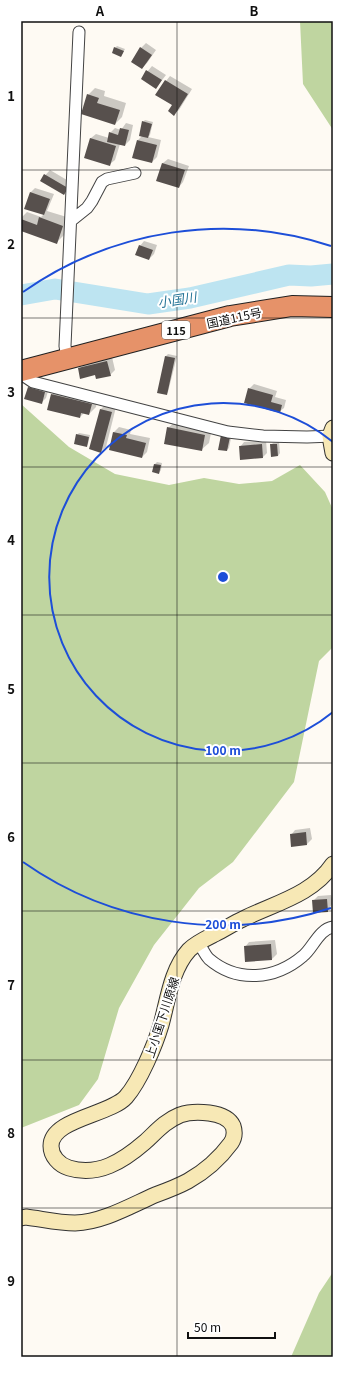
<svg xmlns="http://www.w3.org/2000/svg" width="354" height="1378" viewBox="0 0 354 1378" font-family="Georgia,'Noto Sans JP',serif">
	<style>
		.forest { fill: #bfd5a0 }
		.shadow { fill: #0003 }
		.lines { fill: none; stroke-linecap: round; stroke-linejoin: round }
		.river { stroke: #bde4f1; stroke-width: 21 }
		.building { fill: #57504d }
		.street-casing { stroke: #434343; stroke-width: 13 }
		.secondary-casing { stroke: #323232; stroke-width: 17 }
		.highway-casing { stroke: #212121; stroke-width: 22 }
		.street { stroke: #fff; stroke-width: 11 }
		.secondary { stroke: #f7e8b5; stroke-width: 15 }
		.highway { stroke: #e69269; stroke-width: 20 }
		.grid { fill: none; stroke: #101010; stroke-width: 1; stroke-opacity: 0.55 }
		.ring { fill: none; stroke: #1d4ed8; stroke-width: 2 }
		.labels { text-anchor: middle; dominant-baseline: central; stroke-width: 4; stroke-linejoin: round; paint-order: stroke }
		.shield { fill: #fff; stroke: #585858; stroke-width: 1 }
		.shield-label { font-size: 11px; font-weight: bold; fill: #101010 }
		.street-label { font-size: 12px; fill: #101010; stroke: #fff }
		.water-label { font-size: 13px; font-style: italic; fill: #247396; stroke: #fff }
		.centre { fill: #1d4ed8; stroke: #fff; stroke-width: 2 }
		.ring-label { font-size: 12px; text-anchor: middle; font-weight: bold; fill: #1d4ed8; stroke: #fff; stroke-width: 4; stroke-linejoin: round; paint-order: stroke }
		.neatline { fill: none; stroke: #101010; stroke-width: 1.5 }
		.grid-label { font-size: 13px; text-anchor: middle; font-weight: bold; fill: #101010 }
	</style>
	<rect width="100%" height="100%" fill="#fefaf3"/>
	<!-- forest -->
	<path class="forest" d="M300,21H333V130L303,84Z
		M21,404L69,447L115,474L169,485L204,478L239,484L272,481L300,465L325,492L333,510V647L319,661L294,782L233,862L199,888L154,945L119,1008L98,1079L79,1105L21,1128Z
		M333,1272V1357H291L319,1293Z"/>
	<!-- shadow -->
	<path class="shadow" d="M146,43L156,50L147,63L142,68L141,48Z
		M117,46L125,49L121,56L115,48Z
		M152,66L166,75L156,88L142,78Z
		M170,76L192,89L179,110L174,114L173,105L166,81Z
		M95,88L105,91L104,96L126,103L122,117L115,124L88,95Z
		M145,120L153,122L150,135L148,137L161,140L157,157L152,162L138,140L142,136L143,122Z
		M126,123L133,125L130,140L125,145L120,144L115,160L110,164L86,157L91,138L96,134L109,138L110,133L115,128L121,130Z
		M168,159L189,166L183,182L179,187L158,180L163,163Z
		M50,170L72,183L68,189L41,180Z
		M35,188L54,194L47,211L70,218L64,235L57,242L21,230V218L27,212L41,217L44,214L25,208L31,192Z
		M144,241L157,245L154,254L149,259L140,246Z
		M168,354L177,356L168,392L166,394V356Z
		M112,357L115,370L110,375L95,374L79,369L84,364Z
		M33,383L49,388L46,398L41,403L28,388Z
		M254,384L277,391L275,397L286,400L284,408L279,412L249,389Z
		M59,388L98,397L96,407L89,414L84,413L80,417L52,395Z
		M105,405L116,407L106,447L101,451V409Z
		M176,421L212,428L209,443L201,450L168,428Z
		M119,427L131,430L130,434L150,438L147,452L142,457L110,449L114,432Z
		M79,433L90,435L88,444L86,446L77,435Z
		M222,437L231,438L229,448L227,450Z
		M266,440L267,453L263,457L240,447L244,442Z
		M279,442L280,453L278,456L271,445L273,443Z
		M157,462L162,463L161,470L159,473L155,464Z
		M310,828L312,839L307,844L291,835L295,830Z
		M331,895L333,903L327,911L313,901L318,896Z
		M275,940L277,954L272,959L245,947L249,942Z"/>
	<g class="lines">
		<!-- river -->
		<path class="river" d="M21,295L55,289L148,304L190,298L289,275L311,276L333,274"/>
	</g>
	<!-- building -->
	<path class="building" d="M114,47L124,51L121,57L112,53Z
		M140,47L152,55L142,69L131,62Z
		M146,70L162,80L156,89L141,79Z
		M165,80L188,94L174,116L168,111L172,105L155,95Z
		M87,94L99,98L97,103L120,110L115,125L81,114Z
		M142,121L152,124L148,138L139,136Z
		M120,128L129,130L125,146L107,142L109,132L118,135Z
		M90,138L116,146L110,166L84,158Z
		M137,140L157,145L152,163L132,158Z
		M162,163L185,170L179,188L156,181Z
		M44,174L68,188L64,195L40,181Z
		M30,192L50,199L44,215L24,209Z
		M39,217L63,226L57,244L21,231V219L37,225Z
		M139,245L153,250L149,260L135,255Z
		M165,356L175,358L167,395L157,393Z
		M107,361L111,376L96,379L95,375L80,379L78,368Z
		M28,387L45,392L42,404L24,399Z
		M248,388L273,395L271,402L282,405L280,413L244,403Z
		M51,394L92,404L89,415L81,413L80,418L47,410Z
		M100,409L112,412L101,453L89,449Z
		M167,427L205,435L202,451L164,444Z
		M113,432L127,435L126,438L146,443L142,458L109,450Z
		M76,434L89,437L87,447L74,444Z
		M221,435L230,437L227,451L218,450Z
		M262,444L263,458L240,460L239,446Z
		M270,444H277L278,456L271,457Z
		M154,464L161,465L159,474L152,472Z
		M306,832L307,845L291,847L290,834Z
		M327,899L328,912L313,913L312,900Z
		M271,944L272,960L245,962L244,946Z"/>
	<g class="lines">
		<!-- street casing -->
		<g class="street-casing">
			<path id="street" d="M72,220L87,208L92,201L102,182L107,179L135,173
				M67,358L65,346L79,32
				M22,370L24,376L33,382L228,432L263,436L307,437L333,436
				M199,943C202,948 205,955 209,959C237,983 275,980 303,956C313,948 319,929 333,927"/>
		</g>
		<!-- secondary casing -->
		<g class="secondary-casing">
			<path id="secondary" d="M333,428L330,436L333,453
				M21,1218L26,1217C42,1219 59,1223 75,1223C103,1222 130,1206 155,1195C166,1191 177,1187 188,1181C204,1172 220,1158 231,1143C235,1137 235,1132 233,1126C226,1111 194,1110 180,1115C165,1121 156,1132 145,1142C123,1161 98,1177 69,1168C59,1165 51,1156 51,1146C51,1119 110,1115 126,1097C140,1081 155,1045 161,1025C168,1000 171,970 189,950C196,943 207,938 215,934C225,929 234,923 243,919C275,903 312,895 333,864"/>
		</g>
		<!-- highway casing -->
		<g class="highway-casing">
			<path id="highway" d="M21,371L230,316L292,306L333,307"/>
		</g>
		<!-- street -->
		<use href="#street" class="street"/>
		<!-- secondary -->
		<use href="#secondary" class="secondary"/>
		<!-- highway -->
		<use href="#highway" class="highway"/>
	</g>
	<!-- grid -->
	<path class="grid" d="M177,21V1357M21,170H333M21,318H333M21,467H333M21,615H333M21,763H333M21,911H333M21,1060H333M21,1208H333"/>
	<!-- distance rings -->
	<g class="ring">
		<path d="M333 712A174 174 0 1 1 333 442"/>
		<path d="M331 908A348 348 0 0 1 23 862M23 292A348 348 0 0 1 331 246"/>
	</g>
	<g class="labels">
		<!-- shield labels -->
		<rect class="shield" x="162" y="321" width="28" height="18" rx="3"/>
		<g class="shield-label">
			<text x="176" y="330">115</text>
		</g>
		<!-- street labels -->
		<g class="street-label">
			<text transform="translate(234 317) rotate(-12)">国道115号</text>
			<text transform="translate(161 1017) rotate(-72)">上小国下川原線</text>
		</g>
		<!-- water labels -->
		<g class="water-label">
			<text transform="translate(177 299) rotate(-9)">小国川</text>
		</g>
	</g>
	<circle cx="223" cy="577" r="6" class="centre"/>
	<g class="ring-label">
		<text x="223" y="755">100 m</text>
		<text x="223" y="929">200 m</text>
	</g>
	<!-- border -->
	<rect width="354" height="1378" fill="none" stroke="#ffffff" stroke-width="44"/>
	<!-- scale -->
	<path d="M188 1332v6h87v-6" fill="none" stroke="#101010" stroke-width="2"/>
	<text x="194" y="1332" font-size="12" fill="#101010" stroke="#ffffff" stroke-width="3" paint-order="stroke">50 m</text>
	<rect x="22" y="22" width="310" height="1334" class="neatline"/>
	<g class="grid-label">
		<text x="100" y="16">A</text>
		<text x="254" y="16">B</text>
		<text x="11" y="101">1</text>
		<text x="11" y="249">2</text>
		<text x="11" y="397">3</text>
		<text x="11" y="545">4</text>
		<text x="11" y="694">5</text>
		<text x="11" y="842">6</text>
		<text x="11" y="990">7</text>
		<text x="11" y="1138">8</text>
		<text x="11" y="1286">9</text>
	</g>
</svg>
